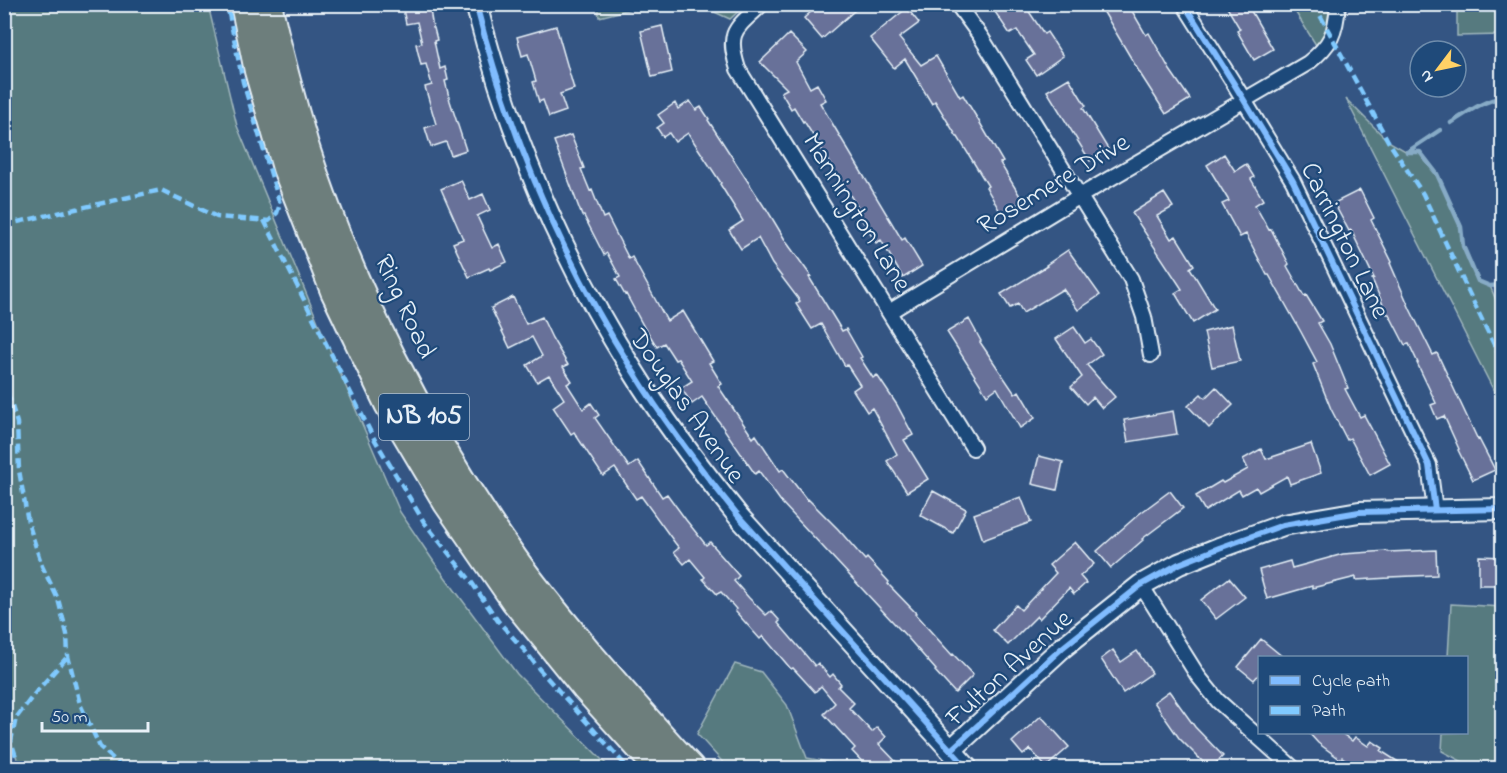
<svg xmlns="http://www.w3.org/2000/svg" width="1507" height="773" viewBox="0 0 1507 773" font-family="'Indie Flower',sans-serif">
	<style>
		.green { fill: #567a7f; stroke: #9fb6bc; stroke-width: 1.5 }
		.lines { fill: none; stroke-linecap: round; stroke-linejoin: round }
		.stream { stroke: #87abc6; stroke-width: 4.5 }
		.building { fill: #677199; stroke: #e8f1f8; stroke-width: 1.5 }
		.street-casing { stroke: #e8f1f8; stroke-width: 18 }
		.secondary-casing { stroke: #e8f1f8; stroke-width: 24 }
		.highway-casing { stroke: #e8f1f8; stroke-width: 30 }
		.street { stroke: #1f4a7a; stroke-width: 14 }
		.secondary { stroke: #1f4a7a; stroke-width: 20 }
		.highway { stroke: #6d7e7c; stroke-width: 26 }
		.quiet { stroke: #80caff; stroke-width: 4.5; stroke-dasharray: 9 4.5; stroke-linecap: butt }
		.cycleway-casing { stroke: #1f4a7a; stroke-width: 10 }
		.cycleway { stroke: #80bcff; stroke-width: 6 }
		.labels { text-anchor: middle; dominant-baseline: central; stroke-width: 4.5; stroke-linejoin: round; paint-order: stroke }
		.shield { fill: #1f4a7a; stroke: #acbfd2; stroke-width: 1.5 }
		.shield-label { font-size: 26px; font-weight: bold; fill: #e8f1f8 }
		.street-label { font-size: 27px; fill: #e8f1f8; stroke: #1f4a7a }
	</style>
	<rect width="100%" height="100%" fill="#345583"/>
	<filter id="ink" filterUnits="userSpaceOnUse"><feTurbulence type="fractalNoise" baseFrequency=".0167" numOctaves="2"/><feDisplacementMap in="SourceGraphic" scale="12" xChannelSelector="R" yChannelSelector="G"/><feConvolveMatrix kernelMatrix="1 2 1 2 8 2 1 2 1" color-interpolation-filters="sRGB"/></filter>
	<g filter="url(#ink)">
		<!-- green -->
		<path class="green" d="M597,4H647V5L599,17Z
			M4,5H208L237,126L318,322L400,512L434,562L517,674L610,768H21L5,729L4,631L6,626H5Z
			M699,5L745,4V5L730,19Z
			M1291,5H1338L1321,53Z
			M1457,5H1502V35L1457,36Z
			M1346,99L1388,141L1407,152H1420L1437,174L1461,227L1463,246L1478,281L1490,286L1502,314V407Z
			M1500,119H1502V256Z
			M1451,604L1502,607V768H1474L1442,751L1443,733L1466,732V658L1448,657Z
			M735,664L761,672L787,705L807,758L849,766L851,768H728L697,734Z"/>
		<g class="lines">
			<!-- stream -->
			<path class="stream" d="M1451,123C1467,113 1483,100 1502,98
				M1407,152H1420L1437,174L1461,227L1463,246L1478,281L1490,286L1502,285
				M1407,152L1440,130"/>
		</g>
		<!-- building -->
		<path class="building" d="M402,4H429L433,28H434L437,40L434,41L440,69L445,67L448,80L445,81L450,101L466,150L451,155L446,142L431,147L425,128L436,124L425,87L432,85L426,64L421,65L416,44L422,43L417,22L406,24Z
			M820,4H862L822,39L804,18Z
			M999,4H1024L1044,34L1047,32L1063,56L1036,75L1026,60L1034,55L1017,30L1010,34L993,9Z
			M1099,4H1128L1146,35L1149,33L1170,70L1190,99L1166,114L1141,75Z
			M1225,4H1247L1273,49L1254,60L1237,31L1240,29Z
			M907,8L919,23L899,38L921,65L936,56L960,97L963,95L980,123L1003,162L1000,163L1023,201L1001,213L986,187L988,186L958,137H957L935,101L932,104L905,59L894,68L870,38Z
			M556,26L574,89L560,94L566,111L549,117L543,100L539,102L533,82L536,81L528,54L522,56L517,37Z
			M662,26L672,72L652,77L641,31Z
			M789,34L807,52L796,62L810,88L817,84L826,100L820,103L902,240L905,238L922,266L903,278L881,240L876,243L857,212L860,211L804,121L803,122L794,107L791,109L781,92L787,89L760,62Z
			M1069,78L1086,106L1083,108L1108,149L1090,161L1047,91Z
			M690,101L696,110L701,107L709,119L708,120L765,208H766L787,243L811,276L809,277L842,331L846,329L862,357L860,358L873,378L877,375L897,405L913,435L904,440L928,479L907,492L887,461L897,454L872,408L867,412L853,390L860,385L847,365L845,366L821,324L812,329L796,304L800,301L772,264L758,238L741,249L729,230L743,221L720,184L721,183L688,133L675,142L669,133L663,137L657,128L664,123L658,115L675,103L678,109Z
			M571,135L584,168L581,169L590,191L592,190L603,218L607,216L629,259L632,257L667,321L683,311L713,361L709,363L722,384L718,386L753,438L756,435L780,471L783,469L807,500L808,499L838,529L865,560L867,558L889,582L888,584L916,613L915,614L952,655L953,654L973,675L955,693L935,671L936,670L907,637L782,503L759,471L755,474L702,397L692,404L681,388L692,381L678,359L675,360L664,343L657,347L646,329H645L626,294L625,295L616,279L620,277L607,253L604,255L584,216H582L554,141Z
			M1224,154L1235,171L1246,164L1254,177L1251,179L1263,200L1255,205L1269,230L1271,229L1289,264L1287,266L1304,296L1306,295L1322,321L1318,323L1330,344L1348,388L1345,389L1360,417L1364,415L1390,464L1370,475L1350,438L1347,440L1331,409L1313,364L1317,362L1301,332L1269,275H1267L1246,234L1240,237L1222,204L1229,201L1207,165Z
			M461,180L470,200L483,194L490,210L477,216L492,248L499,244L507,262L490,270L489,268L469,277L453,243L463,239L441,189Z
			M1360,190L1374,218L1371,220L1392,262L1390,263L1410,309L1433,355L1437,353L1478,440L1479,439L1495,470L1473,480L1458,450L1459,449L1444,416L1437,419L1431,405L1436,403L1417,363H1418L1409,344L1405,345L1389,314H1387L1372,279L1374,278L1351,230L1349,231L1334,203Z
			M1164,193L1173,207L1157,216L1171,239L1176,236L1194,265L1190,268L1215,309L1193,323L1175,293L1182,289L1132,213Z
			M1068,250L1100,295L1078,310L1063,289L1023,313L1018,304L1010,308L1001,294L1047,266L1046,265Z
			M513,297L526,324L542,317L552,338L568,365L563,367L572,381L567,384L583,409L591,403L599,415L595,418L629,467L638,461L662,497L667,494L686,520L706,545L710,542L718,551V552L739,576L734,581L749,598L766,615L771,611L780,621L778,623L815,666L818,663L830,677L833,674L841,684L838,687L854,703L849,708L872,732L877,727L886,737L879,744L902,768H868L852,751L855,748L824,714L835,703L821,686L815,692L793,668L791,669L763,636L760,639L735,611L736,609L721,592L717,594L703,579L705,577L690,559L684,564L674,552L679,548L675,543L641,496L636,499L615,468L603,476L574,432L571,434L553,407L564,399L549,375L537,382L527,365L542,356L532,337L510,348L491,308Z
			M969,319L981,341L980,342L1015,394L1019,391L1035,418L1020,428L997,388L987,395L947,332Z
			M1232,325L1240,361L1212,367L1204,332Z
			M1074,327L1085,343L1091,339L1102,354L1087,365L1115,397L1102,408L1093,397L1086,404L1071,387L1082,377L1056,339Z
			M1216,387L1233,405L1209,428L1188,406L1201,394L1205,398Z
			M1173,411L1177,434L1128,442L1124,420Z
			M1311,444L1321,473L1290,484L1287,476L1259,492L1256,487L1242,495L1239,490L1205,511L1196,496L1221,481L1223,483L1248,469L1243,459L1261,449L1266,459Z
			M1039,456L1063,462L1057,490L1032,484Z
			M933,491L966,509L953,533L920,515Z
			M1170,491L1183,508L1142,539L1143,540L1111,568L1097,551L1139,514Z
			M1021,497L1031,522L983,540L974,514Z
			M1075,542L1094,564L1080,576L1086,583L1074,594L1069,588L1039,619L1037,616L1008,645L993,630L1016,605L1021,610L1056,573L1049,565Z
			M1436,550L1437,575L1389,577V578L1356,580V577L1312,588V586L1267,599L1259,570L1290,561L1292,568L1343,554L1387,551L1388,552Z
			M1479,556L1503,557V585H1479Z
			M1229,578L1245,597L1216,619L1201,600Z
			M1261,639L1283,657H1260V673L1254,680L1238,667Z
			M1113,650L1121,662L1137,651L1152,673L1123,693L1101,659Z
			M1169,691L1195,727L1223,756L1211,768H1209L1179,738L1154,702Z
			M1041,716L1069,747L1046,767L1030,749L1023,755L1012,742Z
			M1308,732H1340L1352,741L1355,737L1368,746L1372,741L1383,748L1381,751L1408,768H1358L1342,757L1340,759L1318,743Z"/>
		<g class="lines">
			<!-- street casing -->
			<g class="street-casing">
				<path id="street" d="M762,4C735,29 726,32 738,69L973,448
					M957,4L981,37L1131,279L1144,317L1151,355
					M1184,4L1236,87L1293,181L1429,465L1435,510
					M889,312L1080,196L1308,63C1331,45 1336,33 1338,4
					M1141,585L1198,676L1218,701L1293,768"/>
			</g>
			<!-- secondary casing -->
			<g class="secondary-casing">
				<path id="secondary" d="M476,4C509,134 562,258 633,371C665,423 702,471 740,518L967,768
					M951,750L1062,648L1141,585L1179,564L1219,548L1283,525L1359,512L1502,509"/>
			</g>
			<!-- highway casing -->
			<g class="highway-casing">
				<path id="highway" d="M244,4L258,71L286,168L334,291L388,404L447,503L514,600L586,689L658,768
					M268,4C279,52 291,98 305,145C350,287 424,432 510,553C534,588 562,620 589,653C623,692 656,731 691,768"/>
			</g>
			<!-- street -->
			<use href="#street" class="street"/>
			<!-- secondary -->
			<use href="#secondary" class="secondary"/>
			<!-- highway -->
			<use href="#highway" class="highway"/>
			<!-- quiet -->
			<path class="quiet" d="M1314,4L1388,141L1423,194L1467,289L1502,361
				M264,220L372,435L424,522L470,580L498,621L526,652L539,669L628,768
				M4,224L13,223L161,190L217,217L269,221L277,213L280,204L243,82L227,4
				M4,380L17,423L19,470L28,522L42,566L58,599L67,634L68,656L80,704L100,747L120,765L126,768
				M21,768L18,763L11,741L16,718L36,692L68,656"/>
			<!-- cycleway casing -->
			<g class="cycleway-casing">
				<path id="cycleway" d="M476,4C509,134 562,258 633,371C665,423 702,471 740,518L967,768
					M1184,4L1236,87L1293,181L1429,465L1435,510
					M951,750L1062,648L1141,585L1179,564L1219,548L1283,525L1359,512L1502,509"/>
			</g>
			<!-- cycleway -->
			<use href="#cycleway" class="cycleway"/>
		</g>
	</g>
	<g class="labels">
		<!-- shield labels -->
		<rect class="shield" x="379" y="394" width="90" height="46" rx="4.5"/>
		<g class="shield-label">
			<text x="424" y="417">NB 105</text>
		</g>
		<!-- street labels -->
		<g class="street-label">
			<text transform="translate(1054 185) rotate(-31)">Rosemere Drive</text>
			<text transform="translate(856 213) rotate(58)">Mannington Lane</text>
			<text transform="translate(1344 241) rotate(64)">Carrington Lane</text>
			<text transform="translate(404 307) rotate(65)">Ring Road</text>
			<text transform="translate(686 407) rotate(55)">Douglas Avenue</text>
			<text transform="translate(1010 669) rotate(-42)">Fulton Avenue</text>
		</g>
	</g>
	<!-- margin -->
	<rect width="1507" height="773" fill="none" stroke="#1f4a7a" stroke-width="24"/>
	<rect x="12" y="12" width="1483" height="749" fill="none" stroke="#e8f1f8" stroke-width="2" filter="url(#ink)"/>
	<!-- legend -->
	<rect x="1258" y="656" width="210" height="78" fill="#1f4a7a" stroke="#6f8dac" stroke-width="1.5"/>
	<rect x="1270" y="676" width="30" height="9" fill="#80bcff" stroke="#6f8dac" stroke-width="1.5"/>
	<text x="1312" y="686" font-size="18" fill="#e8f1f8">Cycle path</text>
	<rect x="1270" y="706" width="30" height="9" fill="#80caff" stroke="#6f8dac" stroke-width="1.5"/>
	<text x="1312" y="716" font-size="18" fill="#e8f1f8">Path</text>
	<!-- north arrow -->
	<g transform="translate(1438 69) rotate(238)"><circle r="28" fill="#1f4a7a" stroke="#6f8dac" stroke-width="1.5"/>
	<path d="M0-4.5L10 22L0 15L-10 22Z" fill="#ffd166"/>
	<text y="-9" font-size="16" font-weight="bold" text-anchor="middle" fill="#e8f1f8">N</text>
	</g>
	<!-- scale -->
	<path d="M42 722v9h106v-9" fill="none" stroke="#e8f1f8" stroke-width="3"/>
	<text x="51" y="722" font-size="18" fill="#e8f1f8" stroke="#1f4a7a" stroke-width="4.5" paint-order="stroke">50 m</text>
</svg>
